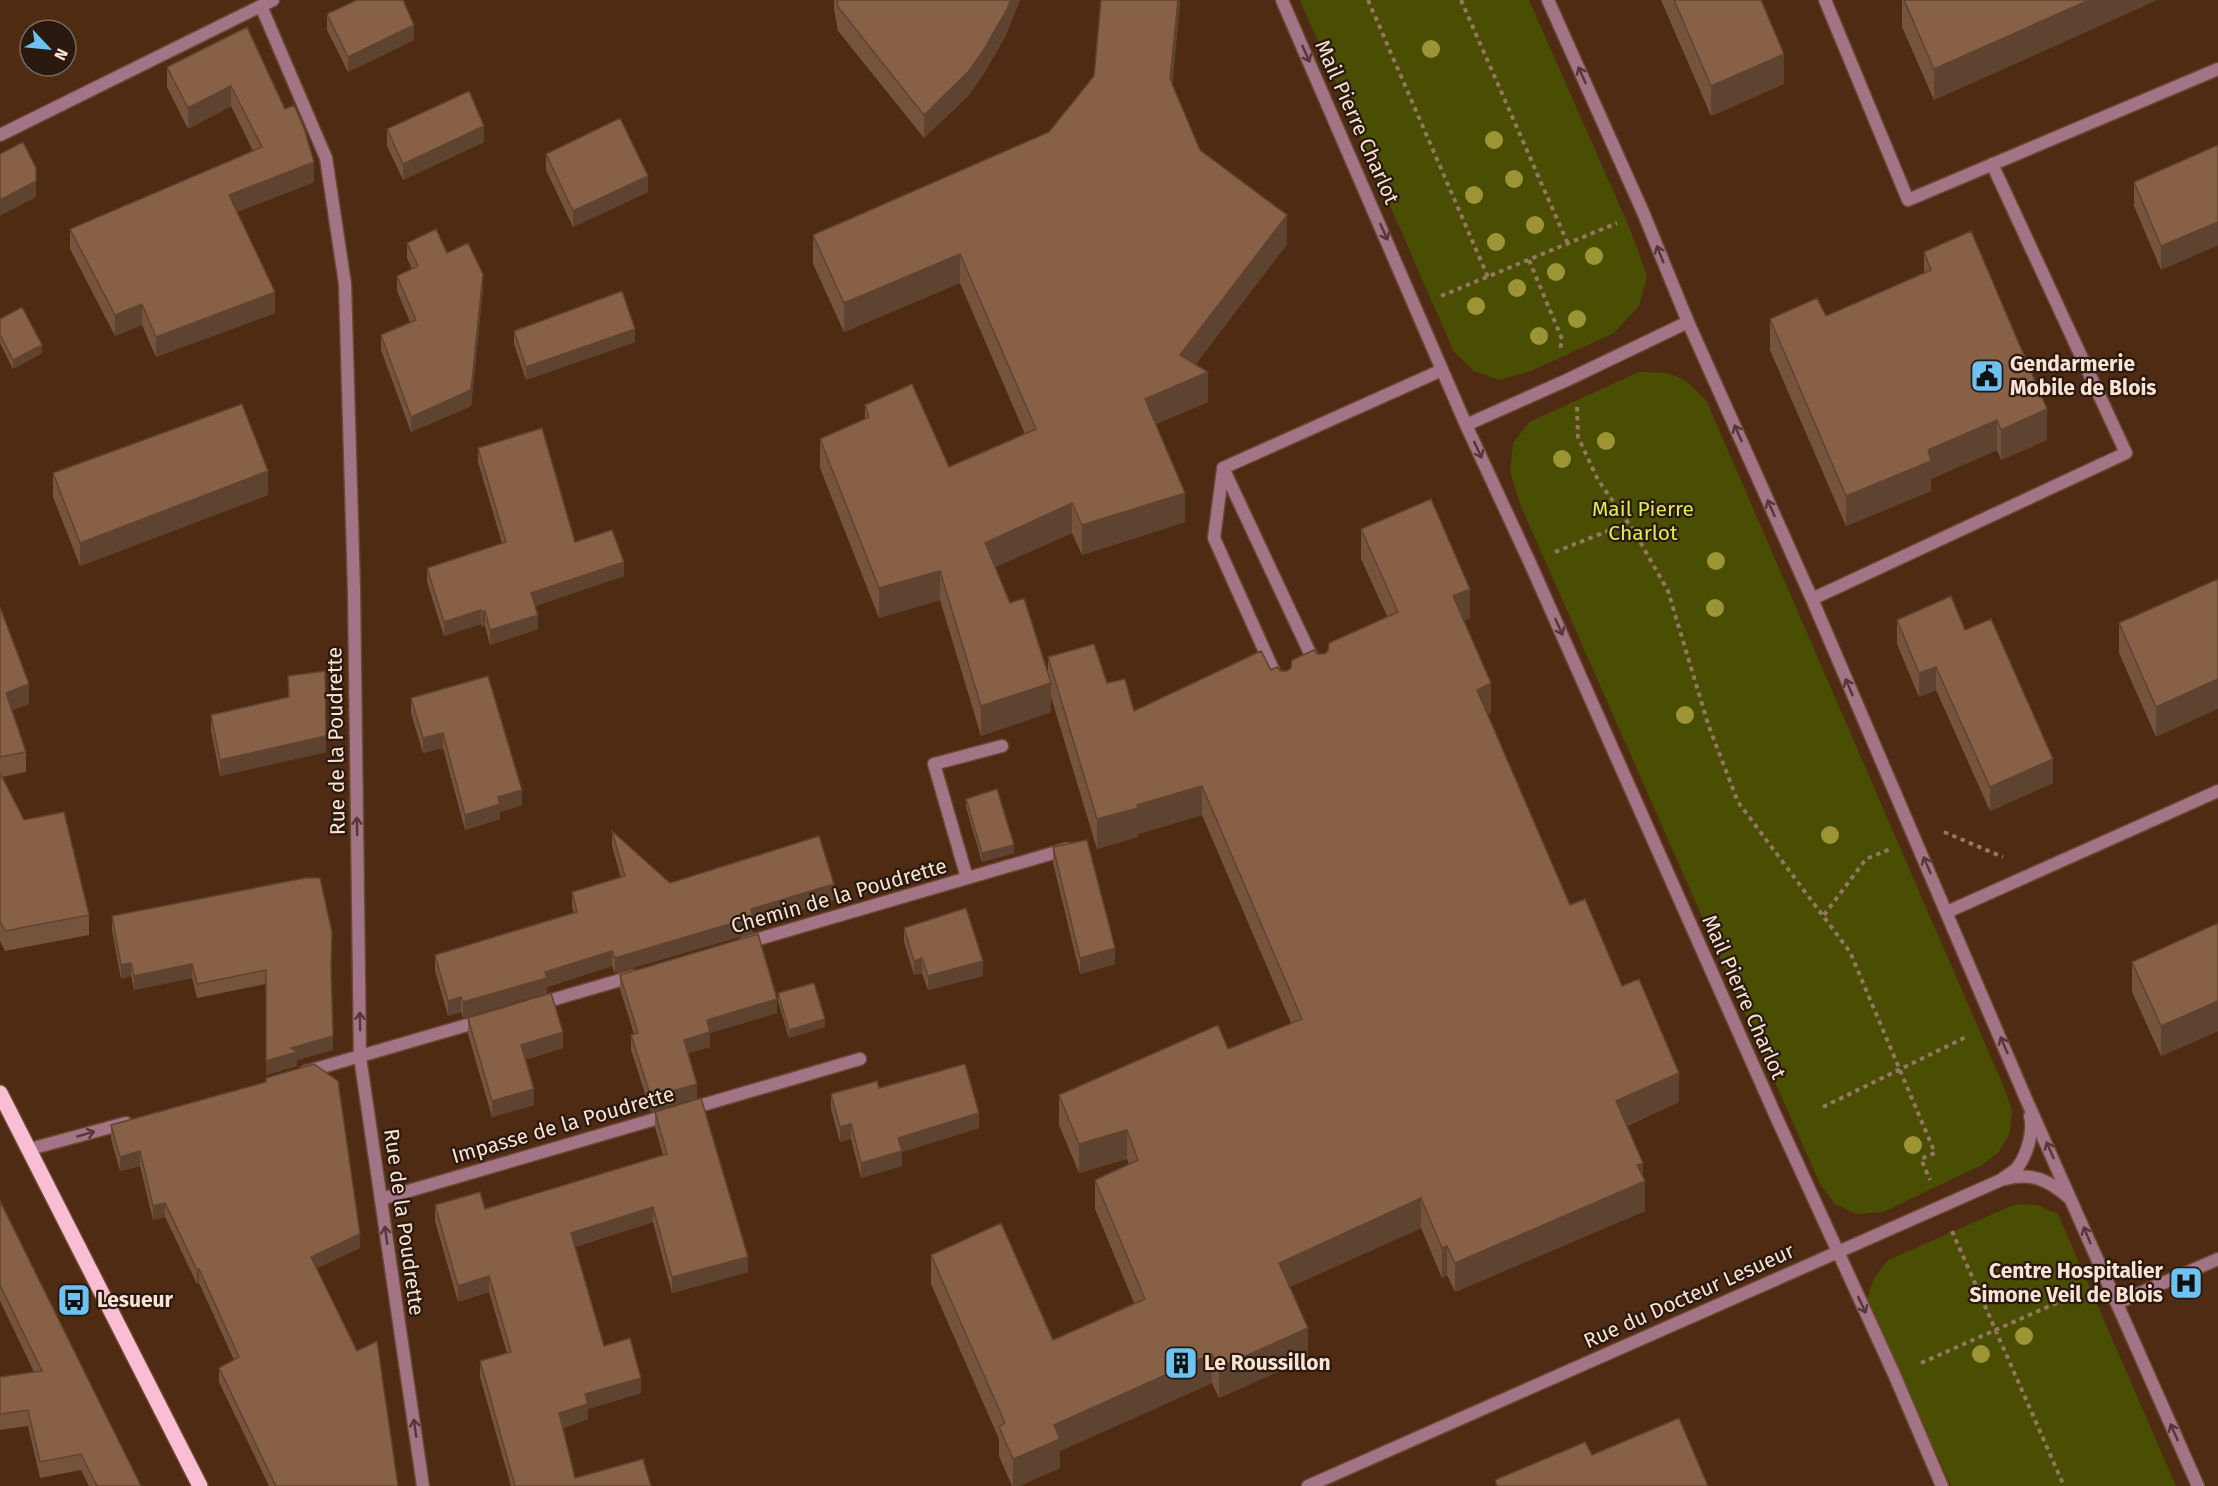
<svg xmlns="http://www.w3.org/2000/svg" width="2218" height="1486" viewBox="0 0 2218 1486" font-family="'Fira Sans',sans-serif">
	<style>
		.green { fill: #494e02 }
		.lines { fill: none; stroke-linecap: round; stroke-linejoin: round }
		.lane-casing { stroke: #6a4831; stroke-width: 15 }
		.street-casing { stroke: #6a4831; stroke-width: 15 }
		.primary-casing { stroke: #6a4831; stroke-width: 18 }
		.path { stroke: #957662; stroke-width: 4; stroke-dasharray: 4.5 4.5; stroke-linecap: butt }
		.lane { stroke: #a37386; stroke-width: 12 }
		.street { stroke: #a37386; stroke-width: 12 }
		.primary { stroke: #f9bed4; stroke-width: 15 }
		.tree { fill: #9d9535 }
		.wall { fill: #75533c }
		.shaded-wall { fill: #5f4331 }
		.building { fill: #886046; stroke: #5f4331; stroke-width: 1.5 }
		.oneway { stroke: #543838 }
		.labels { text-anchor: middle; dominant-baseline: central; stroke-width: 4.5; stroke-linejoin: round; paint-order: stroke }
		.street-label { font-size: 21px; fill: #fae2d4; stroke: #29190e }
		.poi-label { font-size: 21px; font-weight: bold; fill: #fae2d4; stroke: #29190e; text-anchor: start }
		.park-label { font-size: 21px; fill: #deec51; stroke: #29190e }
	</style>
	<rect width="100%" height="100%" fill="#4e2b12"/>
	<!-- green -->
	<path class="green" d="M1300,0H1529L1630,229L1647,276L1639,306L1614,333L1531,371L1499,380L1474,371L1454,352Z
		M1639,372C1674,372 1683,374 1707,402L1974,1018L2005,1090L2012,1110L2010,1133L1999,1152L1982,1165L1883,1212L1857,1214L1835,1204L1820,1184L1520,504L1510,472L1513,443L1529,422Z
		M2016,1204L2038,1205L2058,1214L2176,1486H1951L1867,1299L1874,1278L1888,1260Z"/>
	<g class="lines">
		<!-- lane casing -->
		<g class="lane-casing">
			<path id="lane" d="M1223,469L1214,538L1279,683
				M1316,666L1223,468L1442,370
				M2117,1303L2218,1259"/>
		</g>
		<!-- street casing -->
		<g class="street-casing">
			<path id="street" d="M1282,0L1466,425L1530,563L1778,1121L1894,1374L1942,1486
				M1548,0L1643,212L1688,322L1812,599L2026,1099L2198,1486
				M1825,0L1908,200L2218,69
				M261,6L326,158L345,284L354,590L360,1057L423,1486
				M0,135L273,0
				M1466,425L1567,380L1688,322
				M1812,599L2126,453L1992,164
				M967,878L934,764L1002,746
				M1947,912L2218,791
				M745,943L1067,849
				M538,1004L634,976
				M305,1072L481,1021
				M689,1109L860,1059
				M30,1149L126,1123
				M2005,1179C2031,1172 2049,1180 2068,1197
				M381,1199L669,1115
				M1308,1486L2001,1180C2006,1176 2013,1172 2017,1168C2027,1155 2034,1132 2030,1116"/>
		</g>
		<!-- primary casing -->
		<g class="primary-casing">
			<path id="primary" d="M0,1093L200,1486"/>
		</g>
		<!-- path -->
		<path class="path" d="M1368,0L1488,277
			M1461,0L1568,244
			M1529,260L1562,339L1560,351
			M1441,296L1617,223
			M1577,407L1578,437L1598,480L1634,531L1668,591L1708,724L1738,802L1850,952L1935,1153L1921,1159L1930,1180
			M1555,552L1628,523
			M1944,832L2003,857
			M1824,915L1866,859L1890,849
			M1823,1107L1968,1036
			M1952,1231L2064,1486
			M1921,1363L2079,1293L2078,1291"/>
		<!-- lane -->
		<use href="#lane" class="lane"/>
		<!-- street -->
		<use href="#street" class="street"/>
		<!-- primary -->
		<use href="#primary" class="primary"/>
	</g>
	<!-- trees -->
	<g class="tree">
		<circle cx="1431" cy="49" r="9"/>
		<circle cx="1494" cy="140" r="9"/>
		<circle cx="1514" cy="179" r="9"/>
		<circle cx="1474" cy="195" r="9"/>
		<circle cx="1535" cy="225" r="9"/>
		<circle cx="1496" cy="242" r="9"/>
		<circle cx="1594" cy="256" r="9"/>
		<circle cx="1556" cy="272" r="9"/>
		<circle cx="1517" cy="288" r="9"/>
		<circle cx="1476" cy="306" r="9"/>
		<circle cx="1577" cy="319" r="9"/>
		<circle cx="1539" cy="336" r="9"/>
		<circle cx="1606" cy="441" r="9"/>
		<circle cx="1562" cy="459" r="9"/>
		<circle cx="1716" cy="561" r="9"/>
		<circle cx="1715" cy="608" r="9"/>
		<circle cx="1685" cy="715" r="9"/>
		<circle cx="1830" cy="835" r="9"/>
		<circle cx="1913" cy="1145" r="9"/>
		<circle cx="2024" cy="1336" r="9"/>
		<circle cx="1981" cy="1354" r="9"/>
	</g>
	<!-- wall -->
	<path class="wall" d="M834,0H1020L1005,37L983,75L968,96L924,138L838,31L834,9Z
		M1180,0L1172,85L1200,150L1287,244L1195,365L1208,402L1156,424L1185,522L1082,555L1072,533L995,567L1010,603L1048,673V657L1107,683L1134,711L1271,670L1287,671L1317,654H1324L1387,616L1361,559V529L1470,618L1464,620L1491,713L1487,714L1570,905L1622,986L1679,1102L1627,1126L1643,1177L1645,1211L1455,1292L1447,1275L1442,1278L1421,1228L1290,1287L1308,1358L1219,1398L1212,1383L1060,1451V1468L1019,1486H1012L999,1456V1439L931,1284V1255L1053,1340L1134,1303L1095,1209V1180L1129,1164L1127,1159L1079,1173L1059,1125V1095L1228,1049L1291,1023L1202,815L1138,834V837L1097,849L1051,697V712L981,736L940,600L879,618L820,468V439L865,419V405L949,467L1025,434L960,283L844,332L813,264V235L1049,132Z
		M1661,0H1761L1784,84L1711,116Z
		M1902,0H2157L1934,100L1902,27Z
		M327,14L414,40L348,72L327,30Z
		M247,27L314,182L237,212L275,313L156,357L142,325L115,336L70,249V229L253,151L231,106L188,129L167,87V67Z
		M387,129L484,142L403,180L387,146Z
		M2218,145V245L2161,270L2134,206V182Z
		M546,154L648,192L573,227L546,170Z
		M407,243L447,253L483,289L471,406L411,432L381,350V335L410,322L397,291V276L412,269L407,258Z
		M1924,252L2047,440L2001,460L1997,450L1931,479V491L1846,526L1770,350V319L1826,316L1924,273Z
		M0,319L42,353L13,369L0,343Z
		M514,331L635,342L526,380L514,344Z
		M478,448L575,542L624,576L535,606L538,629L490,645L485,626L482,627L481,624L444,636L427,582V568L502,543L478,462Z
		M53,473L268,495L80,566L53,497Z
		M2218,579L2156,737L2119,653V623Z
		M0,607L29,704L12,710L26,752V772L2,777L24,820L89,915V935L5,951L0,941Z
		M1897,620L1965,630L2053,783L1990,811L1936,690L1919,697L1897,644Z
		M288,676L326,752L220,776L211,731V715L288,698Z
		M411,698L522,805L500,812V819L465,830L443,748L423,753L411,713Z
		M966,799L1014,853L982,862L966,807Z
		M612,831L670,883L834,900L753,924V933L615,973L612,966L547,987V993L463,1018L461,1012L448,1016L435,970V955L574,913L572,907V892L621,878L612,846Z
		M1053,847L1115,964L1080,974L1053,863Z
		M112,916L332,946L331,975L333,1050L297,1060V1066L266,1075V984L197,998L192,978L134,990L131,976L121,979L112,930Z
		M2218,923V1031L2161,1056L2132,992V962Z
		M904,928L983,976L928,990L922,973L914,975L904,942Z
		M620,975L777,1013L710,1033V1047L688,1053L697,1098L651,1112L631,1050V1035L634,1034L620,989Z
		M778,993L825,1027L789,1038L778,1001Z
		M468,1018L563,1048L525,1060L534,1105L492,1117L468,1034Z
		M879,1088L979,1128L902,1152V1166L861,1178L851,1139L840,1142L831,1109V1094Z
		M655,1112L748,1272L672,1293L653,1222L575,1247L604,1346L641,1393L588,1409V1419L563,1428L575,1478L651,1486H511L480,1377V1361L507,1353L489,1292L458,1302L435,1221V1205L485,1209L663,1155L655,1127Z
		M111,1125L360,1248L317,1268L398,1486H269L219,1382V1368L234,1360L199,1283L197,1284L165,1217L153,1220L140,1166L120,1171L111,1139Z
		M0,1201L141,1486H89L81,1470L40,1478L28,1426L0,1430V1377L34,1372L0,1301Z"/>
	<!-- shaded-wall -->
	<path class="shaded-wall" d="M1011,0H1020L1005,37L983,75L968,96L924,138V115Z
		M1178,0H1180V5L1170,109V79Z
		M2089,0H2157L1934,100V69Z
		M414,25V40L348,72V57Z
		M1784,54V84L1711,116V86Z
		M231,86V106L188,129V108Z
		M484,126V142L403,180V164Z
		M314,162V182L229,215V195Z
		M648,176V192L573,227V211Z
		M36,181V197L0,216V200Z
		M1287,215V244L1180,384L1208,372V402L1145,429V399L1180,355Z
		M2218,222V245L2161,270V246Z
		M960,254V283L844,332V303Z
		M483,274V289L471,406L411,432V417Z
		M275,292V313L156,357V337Z
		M142,304V325L115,336V315Z
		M635,329V342L526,380V367Z
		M42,345V353L13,369V360Z
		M2047,409V440L2001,460V430Z
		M1997,420V450L1931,479V491L1846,526V496L1928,450Z
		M268,471V495L80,566V543Z
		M1185,493V522L1082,555V525Z
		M1072,503V533L985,572V543Z
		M624,562V576L531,607V593Z
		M940,571V600L879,618V588Z
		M1470,589V618L1453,625V596Z
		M481,610V624L444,636V622Z
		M485,611V626L482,627V612Z
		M538,615V629L490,645V630Z
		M1936,667V690L1919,697V673Z
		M2218,679V709L2156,737V707Z
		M1051,683V712L981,736V706Z
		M1491,683V713L1477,719V690Z
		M29,684V704L6,712V693Z
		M443,733V748L423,753V738Z
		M326,736V752L220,776V760Z
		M2053,759V783L1990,811V787Z
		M1202,786V815L1138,834V837L1097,849V819L1137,805Z
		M522,790V805L500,812V819L465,830V815L498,797Z
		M1014,845V853L982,862V853Z
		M834,884V900L753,924V933L615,973V958L751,909Z
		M1115,948V964L1080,974V958Z
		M612,951V966L547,987V993L463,1018V1002L545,972Z
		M922,958V973L914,975V961Z
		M983,961V976L928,990V976Z
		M131,963V976L121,979V965Z
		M192,964V978L134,990V976Z
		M461,997V1012L448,1016V1001Z
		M777,999V1013L710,1033V1047L684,1054V1040L707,1020Z
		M2218,1001V1031L2161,1056V1026Z
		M825,1019V1027L789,1038V1030Z
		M563,1032V1048L521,1061V1045Z
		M333,1036V1050L297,1060V1066L266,1075V1061L291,1048Z
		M1679,1073V1102L1616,1130V1101Z
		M697,1084V1098L651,1112V1097Z
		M534,1089V1105L492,1117V1101Z
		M979,1113V1128L902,1152V1166L861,1178V1163L898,1138Z
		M851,1124V1139L840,1142V1127Z
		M1127,1130V1159L1079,1173V1144Z
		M140,1151V1166L120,1171V1157Z
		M1643,1163V1182L1645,1181V1211L1455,1292V1263L1637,1165Z
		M1421,1198V1228L1279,1292V1263Z
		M165,1203V1217L153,1220V1206Z
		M653,1207V1222L571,1248V1233Z
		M360,1234V1248L311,1271V1257Z
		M1447,1246V1275L1442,1278V1248Z
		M748,1257V1272L672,1293V1277Z
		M199,1269V1283L197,1284V1270Z
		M489,1276V1292L458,1302V1286Z
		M1308,1328V1358L1219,1398V1368Z
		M1212,1354V1383L1060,1451V1468L1019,1486H1013V1459L1054,1425Z
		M641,1378V1393L588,1409V1419L559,1429V1413L585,1394Z"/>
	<!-- building -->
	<path class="building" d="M357,0H403L414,25L348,57L327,14Z
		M837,0H1011L1005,13L983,51L968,72L924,115L838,7Z
		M1101,0H1178L1170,79L1200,150L1287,215L1180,355L1208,372L1145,399L1185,493L1082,525L1072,503L985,543L1010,603L1024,598L1051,683L981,706L940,571L879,588L820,439L869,417L865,405L912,384L949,467L1036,429L960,254L844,303L813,235L1049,132L1094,76Z
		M1674,0H1761L1784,54L1711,86Z
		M1904,0H2089L1934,69Z
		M247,27L285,109L294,105L304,128L314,162L229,195L275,292L156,337L142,304L115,315L70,229L262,147L231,86L188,108L167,67Z
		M469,91L484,126L403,164L387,129Z
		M620,118L648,176L573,211L546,154Z
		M23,142L36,168V181L0,200V154Z
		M2218,145V222L2161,246L2134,182Z
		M436,229L447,253L468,243L483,274L471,390L411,417L381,335L416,320L397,276L418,266L407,243Z
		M1971,231L2047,409L2001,430L1997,420L1928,450L1931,461L1846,496L1770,319L1817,298L1826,316L1931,270L1924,252Z
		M622,291L635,329L526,367L514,331Z
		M22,307L42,345L13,360L0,335V319Z
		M242,404L268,471L80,543L53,473Z
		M542,428L575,542L612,530L624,562L531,593L538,615L490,630L485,611L482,612L481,610L444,622L427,568L506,542L478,448Z
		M1431,499L1470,589L1453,596L1491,683L1477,690L1570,905L1585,899L1622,986L1639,979L1679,1073L1616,1101L1643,1163L1637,1165L1645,1181L1455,1263L1447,1246L1442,1248L1421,1198L1279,1263L1308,1328L1219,1368L1212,1354L1054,1425L1060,1439L1013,1459L999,1427L1005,1423L931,1255L1001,1223L1053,1340L1145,1299L1095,1180L1138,1160L1127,1130L1079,1144L1059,1095L1218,1025L1228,1049L1302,1019L1202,786L1137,805L1138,808L1097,819L1048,657L1094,644L1107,683L1125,679L1134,711L1261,651L1271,670L1277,667L1280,671H1287L1291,668L1292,660L1314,650L1317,654H1324L1328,651L1329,643L1398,612L1361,529Z
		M2218,579V679L2156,707L2119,623Z
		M1951,596L1965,630L1991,619L2053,759L1990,787L1936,667L1919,673L1897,620Z
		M0,607L29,684L6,693L26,752L0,757Z
		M325,671L326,736L220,760L211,715L289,697L288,676Z
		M488,676L522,790L498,797L500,804L465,815L443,733L423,738L411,698Z
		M0,773L24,820L64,812L89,915L5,931L0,921Z
		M997,789L1014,845L982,853L966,799Z
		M612,831L670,883L819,836L834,884L751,909L753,917L615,958L612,951L545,972L547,978L463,1002L461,997L448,1001L435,955L577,912L572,892L625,876Z
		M1087,840L1115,948L1080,958L1053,847Z
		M305,878H320L332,932L331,966L333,1036L291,1048L297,1052L266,1061V970L197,984L192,964L134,976L131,963L121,965L112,916Z
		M966,908L983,961L928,976L922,958L914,961L904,928Z
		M2218,923V1001L2161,1026L2132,962Z
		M758,934L777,999L707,1020L710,1032L684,1040L697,1084L651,1097L631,1035L638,1033L620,975Z
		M814,983L825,1019L789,1030L778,993Z
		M551,993L563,1032L521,1045L534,1089L492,1101L468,1018Z
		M314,1064L338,1081L360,1234L311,1257L357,1351L377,1341L398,1486H276L219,1368L239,1357L199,1269L197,1270L165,1203L153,1206L140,1151L120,1157L111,1125L266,1082V1078Z
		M965,1064L979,1113L898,1138L902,1151L861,1163L851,1124L840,1127L831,1094L877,1081L879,1088Z
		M701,1098L748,1257L672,1277L653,1207L571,1233L604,1346L630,1338L641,1378L585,1394L588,1404L559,1413L575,1478L643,1459L651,1486H515L480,1361L511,1352L489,1276L458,1286L435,1205L480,1192L485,1209L667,1154L655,1112Z
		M0,1201L141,1486H97L81,1454L40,1462L28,1410L0,1414V1377L42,1371L0,1285Z
		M1679,1418L1708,1486H1497L1495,1480L1585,1442L1592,1455Z"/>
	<!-- one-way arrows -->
	<defs><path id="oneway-shaft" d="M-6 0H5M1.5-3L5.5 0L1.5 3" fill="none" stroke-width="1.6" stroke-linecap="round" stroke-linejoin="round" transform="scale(1.5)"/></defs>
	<g class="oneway">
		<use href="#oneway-shaft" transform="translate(1306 54) rotate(66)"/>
		<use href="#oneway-shaft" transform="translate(1582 75) rotate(-114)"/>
		<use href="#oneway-shaft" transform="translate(1384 232) rotate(66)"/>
		<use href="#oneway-shaft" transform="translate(1660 254) rotate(-112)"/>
		<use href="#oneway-shaft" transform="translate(1738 433) rotate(-114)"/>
		<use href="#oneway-shaft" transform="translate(1478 450) rotate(65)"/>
		<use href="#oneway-shaft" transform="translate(1771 508) rotate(-114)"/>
		<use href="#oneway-shaft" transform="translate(1559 627) rotate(66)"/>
		<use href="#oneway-shaft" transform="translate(1849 687) rotate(-113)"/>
		<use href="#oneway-shaft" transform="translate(357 826) rotate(-91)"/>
		<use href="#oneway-shaft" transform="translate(1927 865) rotate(-113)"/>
		<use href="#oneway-shaft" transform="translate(360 1021) rotate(-91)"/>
		<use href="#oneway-shaft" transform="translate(2004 1045) rotate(-113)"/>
		<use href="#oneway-shaft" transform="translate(86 1134) rotate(-16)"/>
		<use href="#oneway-shaft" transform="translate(2050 1150) rotate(-114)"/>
		<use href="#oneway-shaft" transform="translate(386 1235) rotate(-98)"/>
		<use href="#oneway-shaft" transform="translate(2087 1235) rotate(-113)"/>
		<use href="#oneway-shaft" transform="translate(1862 1305) rotate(65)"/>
		<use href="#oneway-shaft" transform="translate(415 1428) rotate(-98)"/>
		<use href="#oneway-shaft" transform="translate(2174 1432) rotate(-114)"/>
	</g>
	<!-- icons -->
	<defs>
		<g id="civic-square" transform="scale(1.725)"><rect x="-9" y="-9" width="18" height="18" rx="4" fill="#6cc3f2" stroke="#29190e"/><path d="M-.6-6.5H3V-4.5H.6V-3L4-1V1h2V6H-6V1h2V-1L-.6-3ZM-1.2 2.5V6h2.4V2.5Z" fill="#111"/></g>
		<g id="hospital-square" transform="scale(1.725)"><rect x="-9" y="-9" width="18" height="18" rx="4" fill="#6cc3f2" stroke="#29190e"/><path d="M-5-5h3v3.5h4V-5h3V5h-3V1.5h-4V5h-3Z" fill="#111"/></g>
		<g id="bus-square" transform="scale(1.725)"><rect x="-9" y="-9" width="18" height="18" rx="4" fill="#6cc3f2" stroke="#29190e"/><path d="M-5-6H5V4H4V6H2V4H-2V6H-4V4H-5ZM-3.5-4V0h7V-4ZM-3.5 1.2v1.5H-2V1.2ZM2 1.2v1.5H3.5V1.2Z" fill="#111"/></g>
		<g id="building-square" transform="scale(1.725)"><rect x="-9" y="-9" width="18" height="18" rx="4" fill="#6cc3f2" stroke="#29190e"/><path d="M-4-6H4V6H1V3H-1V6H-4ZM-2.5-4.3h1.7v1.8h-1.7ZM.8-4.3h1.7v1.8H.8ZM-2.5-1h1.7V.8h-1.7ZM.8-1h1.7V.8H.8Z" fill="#111"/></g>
	</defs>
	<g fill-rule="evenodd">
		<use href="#civic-square" x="1987" y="376"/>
		<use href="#hospital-square" x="2186" y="1283"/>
		<use href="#bus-square" x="74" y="1300"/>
		<use href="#building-square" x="1181" y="1363"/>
	</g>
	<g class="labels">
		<!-- street labels -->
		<g class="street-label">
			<text transform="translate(1357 122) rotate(66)">Mail Pierre Charlot</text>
			<text transform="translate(336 741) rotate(-91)">Rue de la Poudrette</text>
			<text transform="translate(839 896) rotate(-16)">Chemin de la Poudrette</text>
			<text transform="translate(1744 997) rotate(66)">Mail Pierre Charlot</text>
			<text transform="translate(563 1125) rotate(-16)">Impasse de la Poudrette</text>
			<text transform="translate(404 1222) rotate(82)">Rue de la Poudrette</text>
			<text transform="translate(1689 1296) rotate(-24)">Rue du Docteur Lesueur</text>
		</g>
		<!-- poi labels -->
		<g class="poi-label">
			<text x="2010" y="364">Gendarmerie<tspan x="2010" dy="24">Mobile de Blois</tspan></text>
			<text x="2163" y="1271" text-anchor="end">Centre Hospitalier<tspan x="2163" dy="24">Simone Veil de Blois</tspan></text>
			<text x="97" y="1300">Lesueur</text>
			<text x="1204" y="1363">Le Roussillon</text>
		</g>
		<!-- park labels -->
		<g class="park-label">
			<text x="1643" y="509">Mail Pierre<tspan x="1643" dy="24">Charlot</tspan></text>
		</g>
	</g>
	<!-- north arrow -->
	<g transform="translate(48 48) rotate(116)"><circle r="28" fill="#29190e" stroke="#7d695d" stroke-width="1.5"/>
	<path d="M0-4.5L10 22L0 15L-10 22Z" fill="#6cc3f2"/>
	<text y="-9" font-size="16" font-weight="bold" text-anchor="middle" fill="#fae2d4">N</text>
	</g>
</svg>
